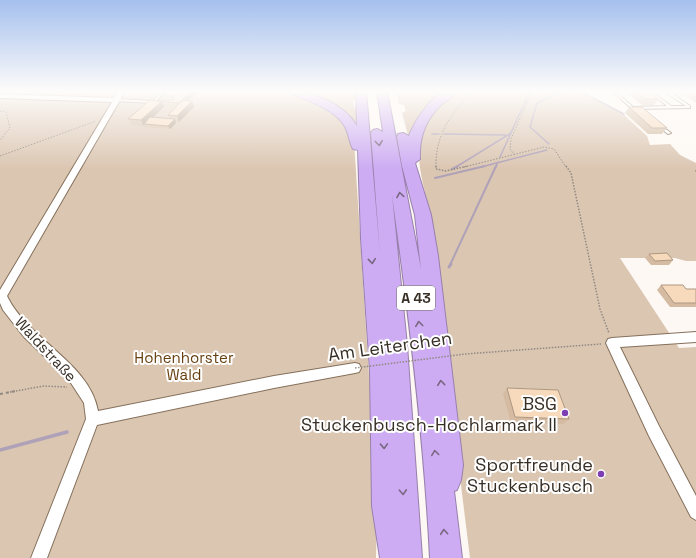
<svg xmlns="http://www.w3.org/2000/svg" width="696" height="558" viewBox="0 0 696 558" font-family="'Space Grotesk',sans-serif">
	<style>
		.green { fill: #dbc6b2 }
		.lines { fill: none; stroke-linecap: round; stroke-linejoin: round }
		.stream-far3 { stroke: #afa1b8; stroke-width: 1.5 }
		.stream-far2 { stroke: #afa1b8; stroke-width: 2 }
		.stream-far1 { stroke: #afa1b8; stroke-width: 3 }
		.stream { stroke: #afa1b8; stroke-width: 3.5 }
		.service-casing { stroke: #85705c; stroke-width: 2 }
		.minor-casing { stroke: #85705c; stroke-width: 2 }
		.motorway-casing { stroke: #9880ab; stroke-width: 2 }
		.path-far2 { stroke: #908982; stroke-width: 1; stroke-dasharray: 1.5 1.5; stroke-linecap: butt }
		.path-far1 { stroke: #908982; stroke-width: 1.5; stroke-dasharray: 1.5 1.5; stroke-linecap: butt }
		.path { stroke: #908982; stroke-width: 2; stroke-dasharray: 3 3; stroke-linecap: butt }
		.service { fill: #fff; fill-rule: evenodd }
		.minor { fill: #fff; fill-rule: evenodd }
		.motorway { fill: #cdacf3; fill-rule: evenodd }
		.path-bridge { stroke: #908982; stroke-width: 1.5; stroke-dasharray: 1.5 1.5; stroke-linecap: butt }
		.wall { fill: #d4bba1; fill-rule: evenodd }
		.shaded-wall { fill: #ad9883 }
		.building { fill: #f7d9bb; stroke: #ad9883 }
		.oneway { stroke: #7a6782 }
		.poi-dot { fill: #7d3eb3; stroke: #fff; stroke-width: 1.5 }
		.labels { text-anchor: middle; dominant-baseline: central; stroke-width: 4; stroke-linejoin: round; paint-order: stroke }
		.shield { fill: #fff; stroke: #736d66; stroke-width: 1 }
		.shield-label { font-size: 14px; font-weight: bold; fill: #372e25 }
		.street-label { font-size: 15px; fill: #372e25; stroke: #fff }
		.park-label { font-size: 15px; fill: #673f0e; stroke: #fff }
		.near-street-label { font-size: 18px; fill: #372e25; stroke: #fff }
		.near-poi-label { font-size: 18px; fill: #372e25; stroke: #fff; text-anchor: end }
	</style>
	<rect width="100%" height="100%" fill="#fdf8f3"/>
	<!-- green -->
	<path class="green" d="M0,91H287L326,108L344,120L354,141L369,376L378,466L376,558H0Z
		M298,91H356V99L353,101L354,107L357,109L361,136L330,106Z
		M396,91H447C426,104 417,116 409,139L402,113L406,111L404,105L399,104Z
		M456,91H580L622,113L647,136L650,145L670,144L680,155L696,163V261H686L675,258H620L679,348L696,347V558H470L460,477L432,219C424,187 411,152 425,120C428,113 449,95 456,91Z"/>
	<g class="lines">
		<!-- stream-far3 -->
		<path class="stream-far3" d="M580,91L624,114
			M432,134H439
			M444,134L505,135
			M549,144L530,127L537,103L564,91
			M500,157L530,91
			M456,167L511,133
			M481,167L547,150
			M496,167L498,162"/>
		<!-- stream-far2 -->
		<path class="stream-far2" d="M452,169L458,166
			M435,178L485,166
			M450,265L496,166"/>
		<!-- stream-far1 -->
		<path class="stream-far1" d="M449,267L451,264"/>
		<!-- stream -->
		<path class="stream" d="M0,450L67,432"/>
		<!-- service casing -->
		<g class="service-casing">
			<path id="service" d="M162,91H165L154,103L117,101L116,100L117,99L153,101Z
				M195,91H198L196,93H195Z
				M612,91H615L633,107L667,106L648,91H651L671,106H686L668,94L666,91H669L670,92L696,91V93L673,94L690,106V108L632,109Z
				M660,126H662L671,133L668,134L660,128Z"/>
		</g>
		<!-- minor casing -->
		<g class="minor-casing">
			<path id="minor" d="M118,91H124L120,100L7,296C28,340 90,363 98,411L274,376L355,363L359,364L361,368L359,372L355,373L274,388L97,425L47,558H31L86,419L84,403L69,380L24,337L3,310L0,303V290L112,102L0,98V94L114,98Z
				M696,332V342L620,347L659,426L696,496V520L691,517L649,436L606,343L608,339L612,338Z"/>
		</g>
		<!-- motorway casing -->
		<g class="motorway-casing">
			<path id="motorway" d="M289,91C313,91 344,104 357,126L356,91H366L380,255L371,133L373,130L377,129L383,132L377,91H387L421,269L415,215L402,166L397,137L398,134L403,133L409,136C414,122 430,97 445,91C448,90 454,91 457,91C453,97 446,101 441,105C425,120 419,138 420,159L415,163L431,215L438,256L463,465L461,480L457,490L454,491L462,558H430C424,437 409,315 392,195L407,345L422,558H380L372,506L370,371L361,239L358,150L353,149C349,142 349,133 344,125C333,108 308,101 290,93Z"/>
		</g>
		<!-- path-far2 -->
		<path class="path-far2" d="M0,111L6,112L10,128L0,140
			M515,155L510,149L511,139L532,91
			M0,156L96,121
			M436,167C435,135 452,110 475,91
			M464,167L544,147L554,149L566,167"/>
		<!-- path-far1 -->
		<path class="path-far1" d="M436,166V169L446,171L468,166
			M566,166L571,173L600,309L609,333
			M696,170V172
			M465,354L601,344
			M10,392L44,386L67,387"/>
		<!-- path -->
		<path class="path" d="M0,394L16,391"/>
		<!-- service -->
		<use href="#service" class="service"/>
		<!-- minor -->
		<use href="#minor" class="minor"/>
		<!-- motorway -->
		<use href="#motorway" class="motorway"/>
		<!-- path-bridge -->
		<path class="path-bridge" d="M355,368L465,354"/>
	</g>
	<!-- wall -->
	<path class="wall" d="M169,91H194L195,94L188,100L192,101L194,107L179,122H176V123L170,129L145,127L144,126L131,125L128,119L157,101L166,100L164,95ZM164,107L175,108L168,115L169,118L153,117Z
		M625,91H649L658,99L654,105H642Z
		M687,91H696V103L684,95Z
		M629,107L667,128L662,134H648L625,113Z
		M649,254L673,260L669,265H651L645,258Z
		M661,285L686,289H696V307H670L657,290Z
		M507,388L569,419L563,424L511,423L503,394Z"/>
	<!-- shaded-wall -->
	<path class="shaded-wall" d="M191,91H194L195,94L180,108L179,103Z
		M162,101L164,107L146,124H144V126L141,120Z
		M192,101L194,107L179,122L177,116Z
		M175,119L176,123L170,129L168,126Z"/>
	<!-- building -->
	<path class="building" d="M169,91H191L179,103L157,101L159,100H174V96L164,95Z
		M636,91H649L658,99H646Z
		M687,91H696V98Z
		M150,100L162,101L141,120L128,119Z
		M183,100L192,101L177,116L168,115Z
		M629,107H642L667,128H652Z
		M150,117L175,119L168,126L144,124Z
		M667,253L673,260L655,261L649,254Z
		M661,285H683L686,289H696V303H674Z
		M507,388L558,390L569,419L515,417Z"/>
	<!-- one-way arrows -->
	<defs><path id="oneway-chevron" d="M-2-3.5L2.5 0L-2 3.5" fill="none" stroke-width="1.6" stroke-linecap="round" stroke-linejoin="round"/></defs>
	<g class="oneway">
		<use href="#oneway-chevron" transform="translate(379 143) rotate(83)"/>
		<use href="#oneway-chevron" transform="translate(400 195) rotate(-99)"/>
		<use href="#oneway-chevron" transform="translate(372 261) rotate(84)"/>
		<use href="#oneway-chevron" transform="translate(419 324) rotate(-97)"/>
		<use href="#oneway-chevron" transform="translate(441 383) rotate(-96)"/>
		<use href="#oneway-chevron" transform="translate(384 446) rotate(88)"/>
		<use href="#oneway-chevron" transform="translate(435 453) rotate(-98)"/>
		<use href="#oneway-chevron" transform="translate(403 492) rotate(87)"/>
		<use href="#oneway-chevron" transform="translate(444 532) rotate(-95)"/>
	</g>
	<!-- sky -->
	<linearGradient id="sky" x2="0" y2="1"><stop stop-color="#a5c0ee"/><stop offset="0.54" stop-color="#fefcfa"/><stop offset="1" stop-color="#fefcfa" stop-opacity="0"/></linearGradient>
	<rect width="696" height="169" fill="url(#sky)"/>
	<!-- markers -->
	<g class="poi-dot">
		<circle cx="565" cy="413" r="4"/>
		<circle cx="601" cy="474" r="4"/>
	</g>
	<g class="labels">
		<!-- shield labels -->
		<rect class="shield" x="397" y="286" width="38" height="24" rx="3"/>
		<g class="shield-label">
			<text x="416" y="298">A 43</text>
		</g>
		<!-- street labels -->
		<g class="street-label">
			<text transform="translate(46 349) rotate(47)">Waldstraße</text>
		</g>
		<!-- park labels -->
		<g class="park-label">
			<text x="184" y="357">Hohenhorster<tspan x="184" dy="17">Wald</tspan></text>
		</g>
		<!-- near-street labels -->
		<g class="near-street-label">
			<text transform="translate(390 346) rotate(-8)">Am Leiterchen</text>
		</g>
		<!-- near-poi labels -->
		<g class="near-poi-label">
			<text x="557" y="403">BSG<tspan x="557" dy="21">Stuckenbusch-Hochlarmark II</tspan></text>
			<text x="593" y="464">Sportfreunde<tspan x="593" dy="21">Stuckenbusch</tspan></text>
		</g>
	</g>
</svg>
